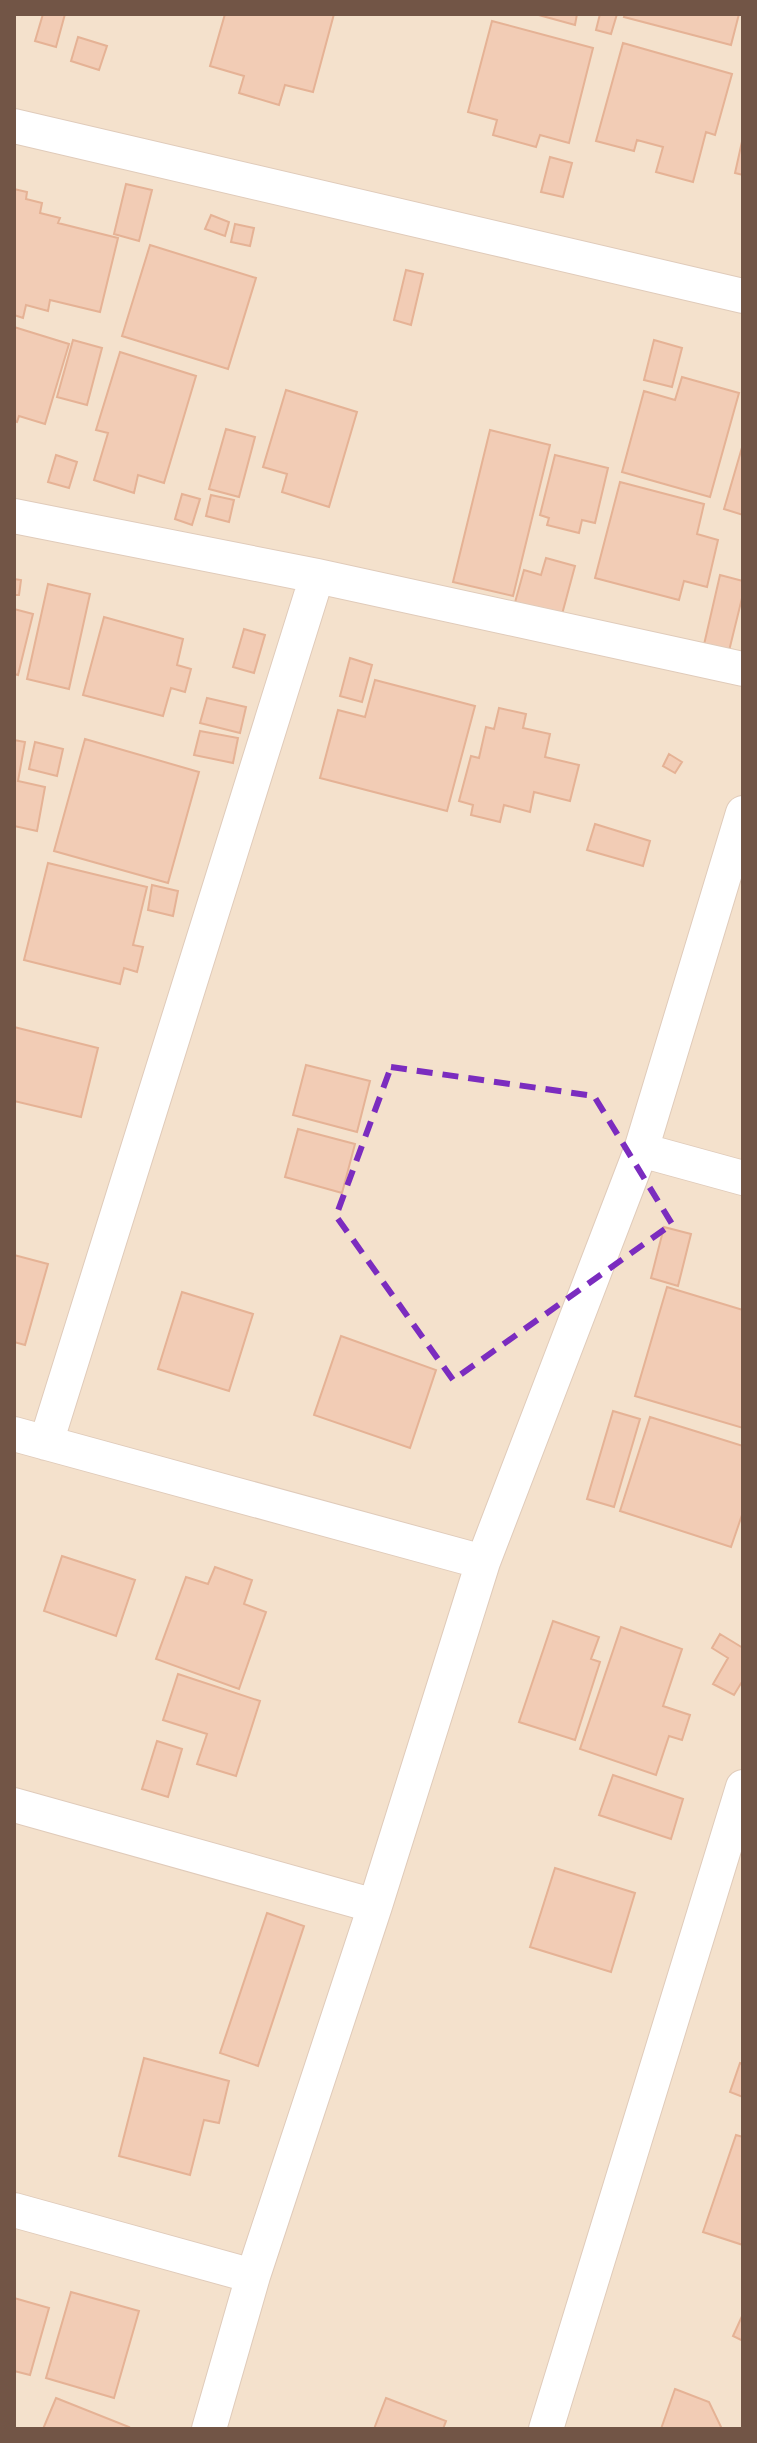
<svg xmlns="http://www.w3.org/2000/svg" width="757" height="2443" viewBox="0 0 757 2443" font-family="Figtree,sans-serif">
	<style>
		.residential { fill: #f4e1cc }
		.building { fill: #f2ccb5; stroke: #e5b295; stroke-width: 2 }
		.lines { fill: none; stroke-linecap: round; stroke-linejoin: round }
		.minor-casing { stroke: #e0cbba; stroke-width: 36 }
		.minor { stroke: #fff; stroke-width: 34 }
		.marked { fill: none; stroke: #7b2cbf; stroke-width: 6; stroke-dasharray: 16 10; stroke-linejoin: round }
	</style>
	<rect width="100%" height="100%" fill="#fcf0de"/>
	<!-- residential -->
	<path class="residential" d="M14,14H743V2429H14Z"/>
	<!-- building -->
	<path class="building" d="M43,14H65L56,47L35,41Z
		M225,14H334L313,92L285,85L279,105L239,93L244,76L210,66Z
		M535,14H577L575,25Z
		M600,14H617L611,34L596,30Z
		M625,14H739L731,45L624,17Z
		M492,21L593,48L569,143L540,135L536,147L493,135L497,120L468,112Z
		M78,37L107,46L99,70L71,61Z
		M623,43L732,74L715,135L706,132L693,182L656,172L663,147L637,140L634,151L596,141Z
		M743,137V175L735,173Z
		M550,157L572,163L563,197L541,192Z
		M126,184L152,190L139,241L114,234Z
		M14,189L27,192L26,199L42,203L40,213L60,218L58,223L118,238L100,312L50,300L48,311L26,305L23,318L14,315Z
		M211,215L229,222L225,236L205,229Z
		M235,224L254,228L250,246L231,242Z
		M150,245L256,278L228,369L122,336Z
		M406,270L423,274L411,325L394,320Z
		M14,327L69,344L45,424L19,416L17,422L14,421Z
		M73,340L102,348L87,405L57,397Z
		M654,340L682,348L672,387L644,380Z
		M120,352L196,376L164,483L138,475L134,493L94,480L108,433L96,430Z
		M682,377L739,393L710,497L622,472L644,391L675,400Z
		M286,390L357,412L329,507L282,492L287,474L263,467Z
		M226,429L255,437L239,497L209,489Z
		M490,430L550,445L513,596L453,582Z
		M743,444V515L724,509Z
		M56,455L77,462L69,488L48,482Z
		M555,455L608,468L595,523L582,520L579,533L547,525L549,518L540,515Z
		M620,482L704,504L697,534L718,540L707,587L684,581L679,600L595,578Z
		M182,494L200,499L192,525L175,519Z
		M211,495L234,500L229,522L206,516Z
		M546,558L575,566L561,618L514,606L524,570L541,575Z
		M720,575L743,581V594L728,655L703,649Z
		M14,579L21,580L19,595H14Z
		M48,584L90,594L69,689L27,679Z
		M14,609L33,614L18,675L14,674Z
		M104,617L183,639L177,665L191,669L185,692L171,688L163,716L83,695Z
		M244,629L265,635L254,673L233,667Z
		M350,658L372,665L362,702L340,696Z
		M375,680L475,706L447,811L320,778L338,710L365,717Z
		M207,698L246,707L240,733L200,723Z
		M499,708L526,714L523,728L550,734L545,757L579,765L570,801L534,792L530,812L504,805L500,822L471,815L473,805L459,801L471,756L479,758L486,727L494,729Z
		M200,731L238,738L233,763L194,755Z
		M85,739L199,772L168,883L54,851Z
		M14,740L25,742L18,781L45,787L37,831L14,826Z
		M35,742L63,749L57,776L29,769Z
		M669,754L682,762L675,773L663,766Z
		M595,824L650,841L643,866L587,850Z
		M48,863L147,887L133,945L143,947L137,972L124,968L120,984L24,960Z
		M152,885L178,891L173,916L148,910Z
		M14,1027L98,1048L81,1117L14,1101Z
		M306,1065L370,1081L357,1132L293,1115Z
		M298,1129L355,1144L342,1193L285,1177Z
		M664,1227L691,1234L678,1286L651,1278Z
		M14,1255L48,1264L25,1345L14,1342Z
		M667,1287L743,1310V1428L635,1396Z
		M182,1292L253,1314L229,1391L158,1369Z
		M341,1336L436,1370L410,1448L314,1415Z
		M613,1411L640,1419L614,1507L587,1499Z
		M650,1417L743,1446V1512L731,1547L620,1511Z
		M62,1556L135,1580L116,1636L44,1611Z
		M215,1567L252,1580L244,1604L266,1612L239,1689L156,1659L186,1577L208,1584Z
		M553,1621L599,1637L591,1659L600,1662L575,1740L519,1722Z
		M621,1627L682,1649L663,1706L690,1715L682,1740L669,1736L656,1775L580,1749Z
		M720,1634L743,1648V1680L734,1695L713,1684L728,1658L712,1648Z
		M178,1674L260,1701L236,1776L197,1764L207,1734L163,1720Z
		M157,1741L182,1749L168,1797L142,1789Z
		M613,1775L683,1799L671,1839L599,1815Z
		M555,1868L635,1893L611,1972L530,1947Z
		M267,1913L304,1926L258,2066L220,2053Z
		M144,2058L229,2081L219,2123L204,2120L190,2175L119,2156Z
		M740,2063L743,2064V2097L730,2092Z
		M736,2135L743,2137V2245L703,2232Z
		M71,2292L139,2311L114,2398L46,2378Z
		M14,2298L49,2308L30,2375L14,2371Z
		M743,2314V2341L733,2336Z
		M675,2389L709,2402L722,2429H661Z
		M56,2398L129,2427L128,2429H43Z
		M386,2398L446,2421L443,2429H374Z"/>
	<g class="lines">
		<!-- minor casing -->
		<g class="minor-casing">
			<path id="minor" d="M14,126L743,296
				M14,516L317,576L743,669
				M641,1150L743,1178
				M14,1434L483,1562
				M46,1443L317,576
				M14,1805L375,1906
				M14,2210L253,2276
				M209,2429L253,2276L375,1906L483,1562L641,1150L743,813
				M546,2429L743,1787"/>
		</g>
		<!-- minor -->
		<use href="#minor" class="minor"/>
	</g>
	<!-- marked area -->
	<path class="marked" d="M391,1067L594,1096L672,1224L453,1380L336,1216Z"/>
	<!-- border -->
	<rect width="757" height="2443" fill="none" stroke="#725546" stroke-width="32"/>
</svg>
